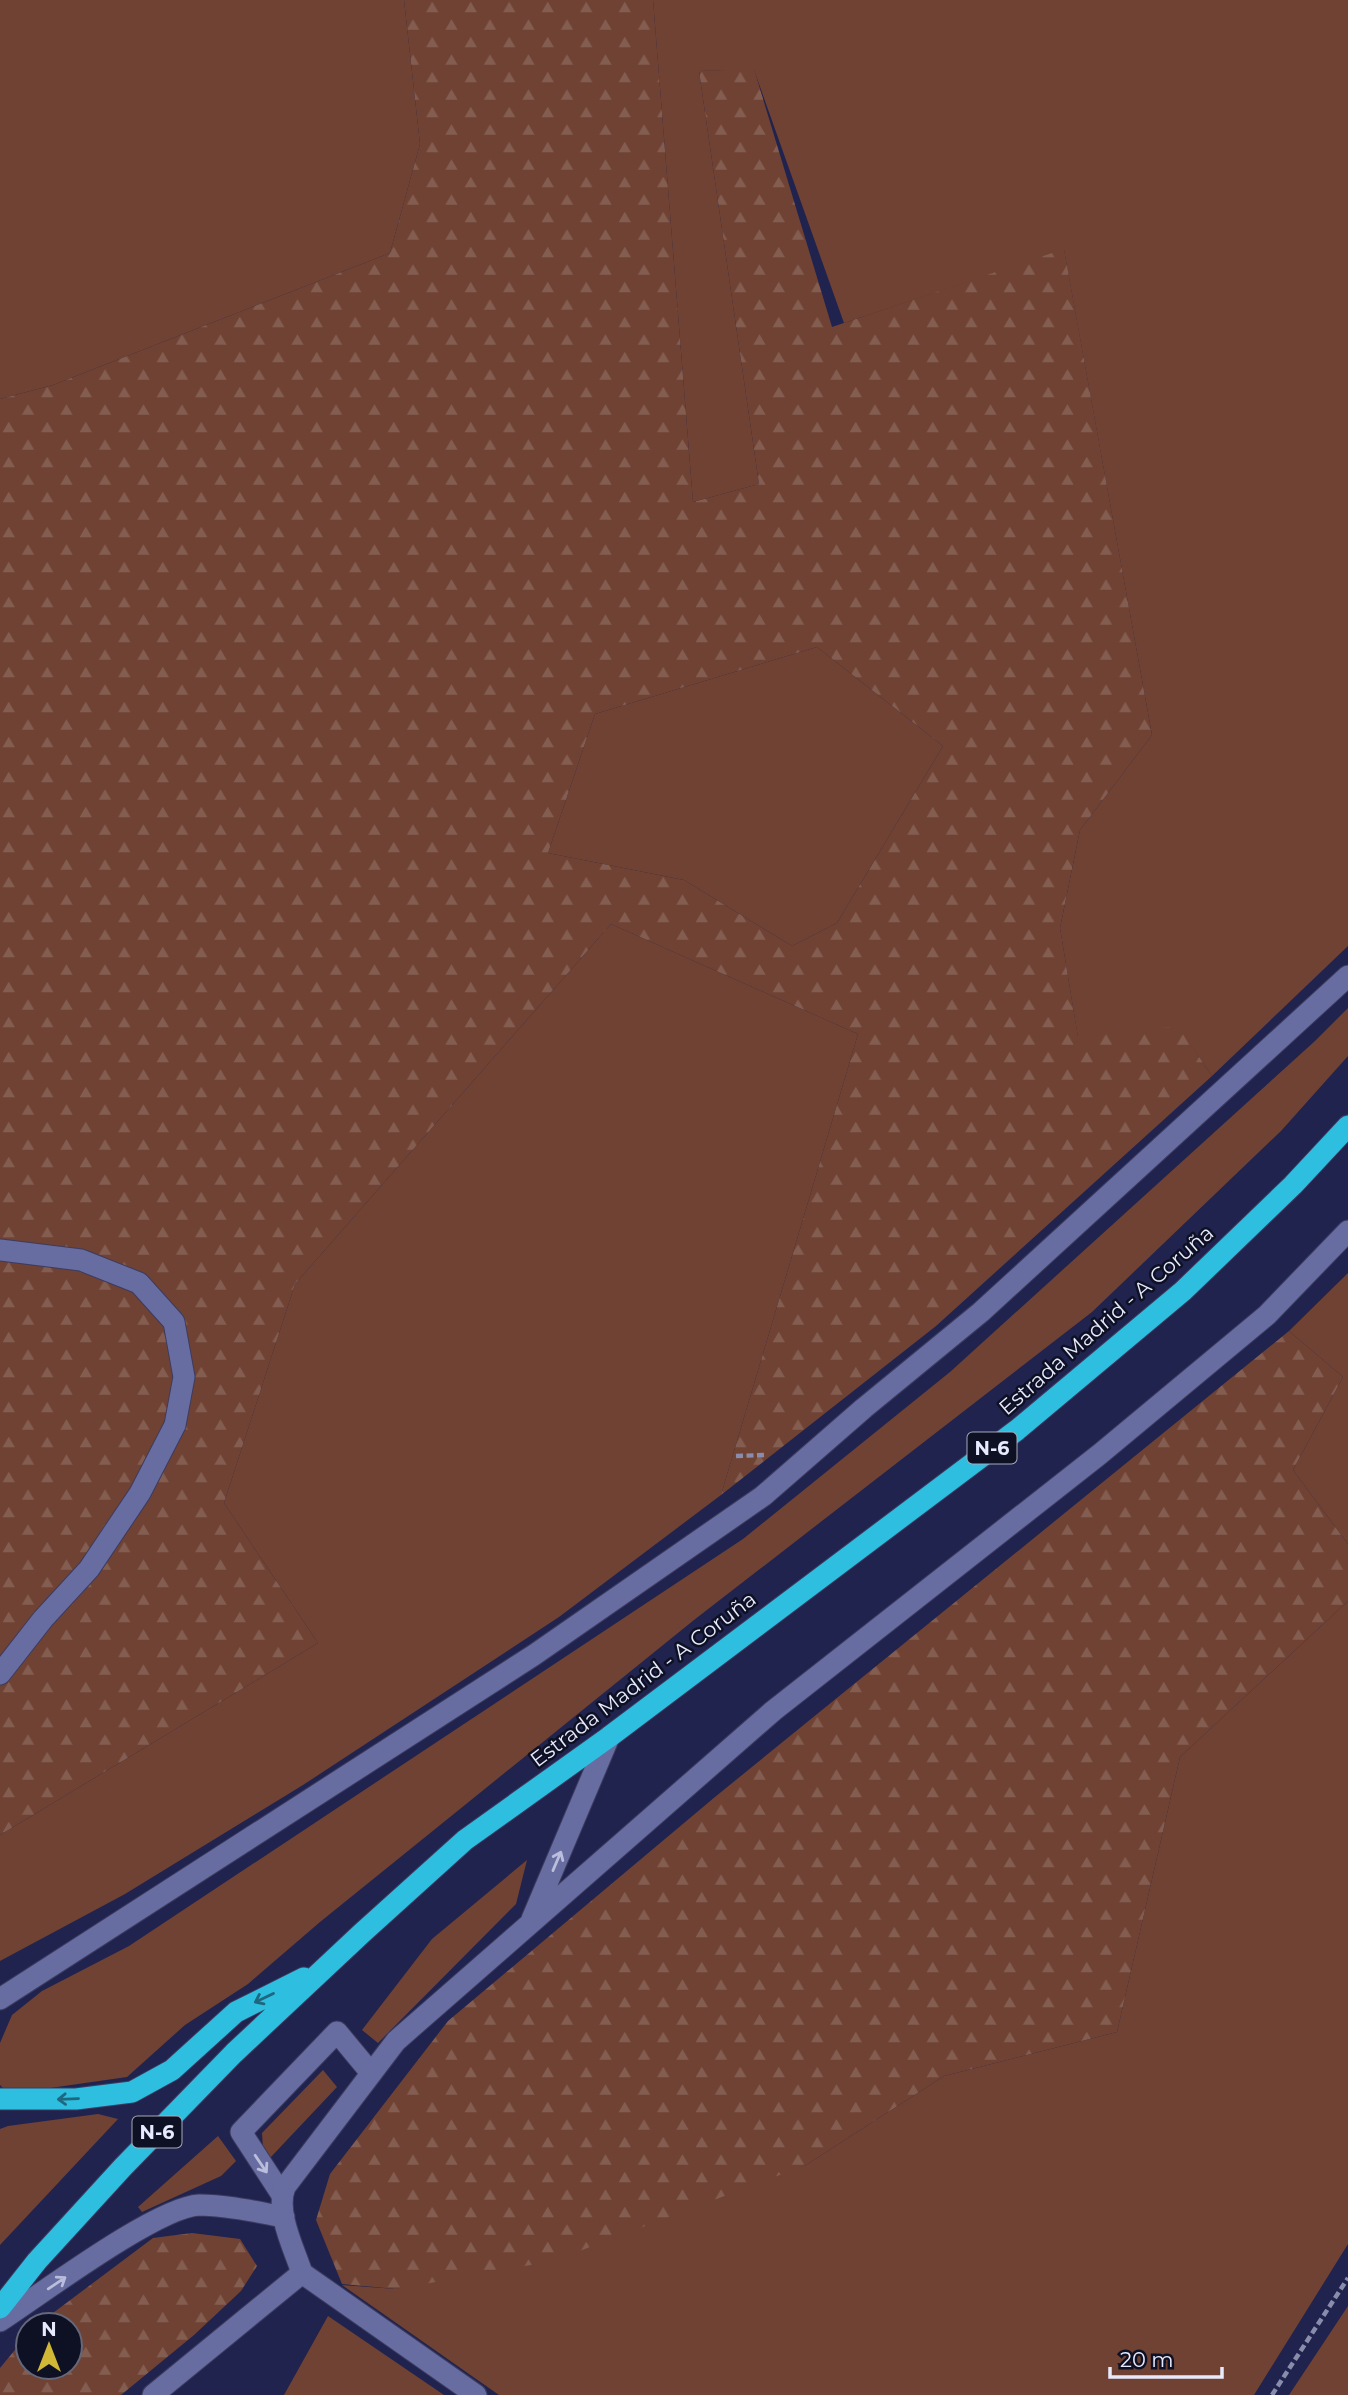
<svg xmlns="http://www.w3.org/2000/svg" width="1348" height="2395" viewBox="0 0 1348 2395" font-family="Montserrat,sans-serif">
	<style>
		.grass { fill: #704233 }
		.forest { fill: url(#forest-firs); fill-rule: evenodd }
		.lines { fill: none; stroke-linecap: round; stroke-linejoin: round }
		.lane-casing { stroke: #3c3b60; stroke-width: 23 }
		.street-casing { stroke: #3c3b60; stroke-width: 23 }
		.highway-casing { stroke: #3c3b60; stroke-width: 23 }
		.path { stroke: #898caa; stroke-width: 4.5; stroke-dasharray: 7 3.5; stroke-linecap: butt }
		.lane { stroke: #676da0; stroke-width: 21 }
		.street { stroke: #676da0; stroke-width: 21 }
		.highway { stroke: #2ebedf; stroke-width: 21 }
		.oneway { stroke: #babedc }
		.oneway2 { stroke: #1e6781 }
		.labels { text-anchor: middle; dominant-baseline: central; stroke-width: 5; stroke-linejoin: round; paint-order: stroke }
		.shield { fill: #0e1023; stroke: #a6a9bb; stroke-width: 2 }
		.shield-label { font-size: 19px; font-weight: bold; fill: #e7eafc }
		.street-label { font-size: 21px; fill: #e7eafc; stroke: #0e1023 }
	</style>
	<defs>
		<pattern id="forest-firs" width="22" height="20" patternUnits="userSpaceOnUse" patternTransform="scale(1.75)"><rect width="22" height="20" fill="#704233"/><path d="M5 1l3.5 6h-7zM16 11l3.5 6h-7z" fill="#845d51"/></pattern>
	</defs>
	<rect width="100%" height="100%" fill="#21234f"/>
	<!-- grass -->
	<path class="grass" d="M0,0H404L420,144L390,253L53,385L0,399Z
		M653,0H1348V946L1212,1076L1178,1027L1078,1038L1060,928L1080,830L1152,735L1064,250L844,323L754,70L699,71L759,484L693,502Z
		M817,647L943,746L837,923L792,946L684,880L548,853L595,714Z
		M611,924L858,1034L721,1495L559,1617L303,1785L125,1894L0,1961V1835L318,1643L224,1503L295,1284Z
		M1348,1008V1056L1281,1131L1092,1312L694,1620L320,1922L248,1984L185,2025L127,2077L22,2092L3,2088L0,2085V2043L12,2015L42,1991L129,1946L743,1539L950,1372L1315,1041Z
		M1348,1273V1544L1293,1470L1343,1377L1289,1331Z
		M1348,1601V2244L1254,2395H499L342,2285L396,2289L806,2165L944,2076L1117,2032L1180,1757Z
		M527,1860L516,1904L378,2043L362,2030L432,1939Z
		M323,2070L337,2087L270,2158L263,2148L262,2133Z
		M98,2114L118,2119L0,2245V2129L8,2126Z
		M218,2136L236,2161L221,2176L142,2212L138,2207Z
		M1348,2306V2395H1289Z
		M328,2316L444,2395H284Z"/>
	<!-- forest -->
	<path class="forest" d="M404,0H653L693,502L759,484L699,71L754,69L832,327L1064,249L1152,735L1080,830L1060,928L1078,1037L1178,1026L1212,1076L936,1326L721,1495L858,1034L611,924L295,1284L224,1503L318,1643L0,1835V399L53,385L390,253L420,144ZM817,647L943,746L837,923L792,946L684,880L548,853L595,714Z
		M1289,1331L1343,1377L1293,1470L1348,1544V1601L1180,1757L1117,2032L944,2076L806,2165L553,2261L396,2289L342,2284L316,2220L330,2174L448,2021L715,1797Z
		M192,2233L240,2239L257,2266L241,2291L194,2335L121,2395H0V2368L28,2334V2367H70V2325H37L153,2238Z"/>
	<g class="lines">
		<!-- lane casing -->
		<g class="lane-casing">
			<path id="lane" d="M282,2195L241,2132L337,2032L371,2073"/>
		</g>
		<!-- street casing -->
		<g class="street-casing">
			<path id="street" d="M0,1250L81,1260L139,1283L174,1322L184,1377L175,1425L140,1493L89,1569L43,1619L0,1674
				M532,1919L609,1737
				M0,1999L534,1655L763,1496L864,1408L981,1312L1348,976
				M302,2273L476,2395
				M0,2321C40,2295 157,2207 199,2205C227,2205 257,2212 284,2217
				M153,2395L302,2273C294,2248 275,2212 285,2187L396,2041L773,1711L1100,1454L1267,1315L1348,1231"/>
		</g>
		<!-- highway casing -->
		<g class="highway-casing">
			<path id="highway" d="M0,2099H76L132,2092L172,2070L236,2012L304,1978
				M0,2308L37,2261L123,2167L234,2053L362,1933L465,1840L609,1737L1017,1430L1183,1291L1293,1185L1348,1126"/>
		</g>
		<!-- path -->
		<path class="path" d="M736,1456L764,1455
			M1272,2395L1348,2278"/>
		<!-- lane -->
		<use href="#lane" class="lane"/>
		<!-- street -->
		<use href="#street" class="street"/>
		<!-- highway -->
		<use href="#highway" class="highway"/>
	</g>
	<!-- one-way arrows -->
	<defs><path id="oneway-shaft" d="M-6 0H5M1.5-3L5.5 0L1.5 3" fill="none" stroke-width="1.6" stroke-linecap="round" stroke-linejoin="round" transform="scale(1.75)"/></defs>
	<g class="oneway">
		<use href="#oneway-shaft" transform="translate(557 1861) rotate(-67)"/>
		<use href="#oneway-shaft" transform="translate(261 2164) rotate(56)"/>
		<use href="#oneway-shaft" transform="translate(57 2283) rotate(-34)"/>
	</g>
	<g class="oneway2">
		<use href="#oneway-shaft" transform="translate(264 1998) rotate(154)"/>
		<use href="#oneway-shaft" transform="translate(68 2099) rotate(178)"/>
	</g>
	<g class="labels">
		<!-- shield labels -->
		<g class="shield">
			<rect x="967.5" y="1432.5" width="49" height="31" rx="5"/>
			<rect x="132.5" y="2116.5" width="49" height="31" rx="5"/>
		</g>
		<g class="shield-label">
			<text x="992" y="1448">N-6</text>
			<text x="157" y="2132">N-6</text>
		</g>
		<!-- street labels -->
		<g class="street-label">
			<text transform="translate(1106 1320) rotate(-41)">Estrada Madrid - A Coruña</text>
			<text transform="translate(643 1679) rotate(-37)">Estrada Madrid - A Coruña</text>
		</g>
	</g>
	<!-- north arrow -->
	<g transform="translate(49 2346)"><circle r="33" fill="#0e1023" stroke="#65677a" stroke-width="2"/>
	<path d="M0-5L12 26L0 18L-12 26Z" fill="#d0b736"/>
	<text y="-10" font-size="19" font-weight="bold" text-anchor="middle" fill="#e7eafc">N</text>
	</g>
	<!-- scale -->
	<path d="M1110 2367v10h112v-10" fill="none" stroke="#e7eafc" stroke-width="3.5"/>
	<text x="1120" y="2367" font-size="21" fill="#e7eafc" stroke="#0e1023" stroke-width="5" paint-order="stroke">20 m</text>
</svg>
